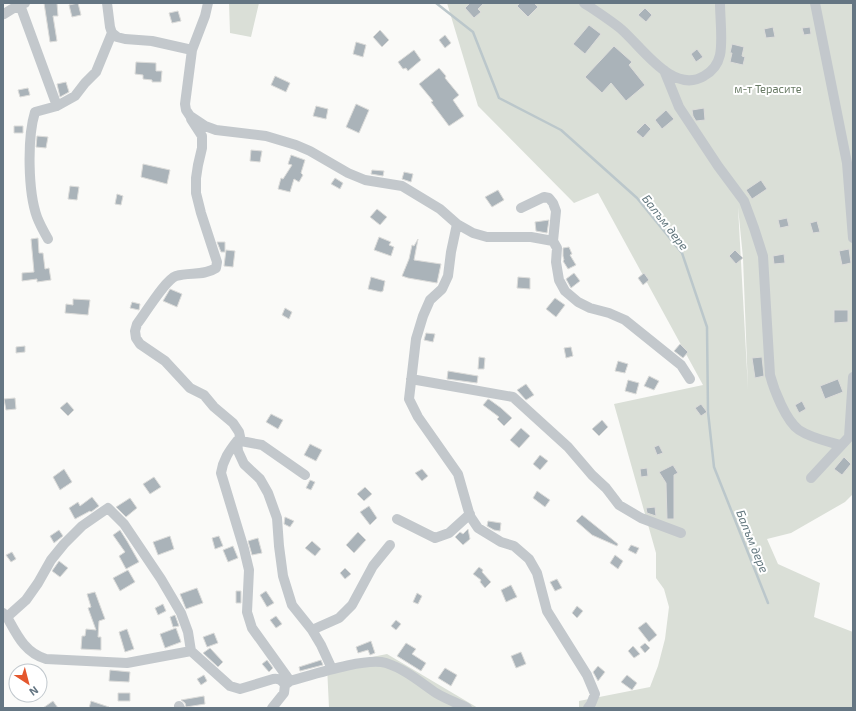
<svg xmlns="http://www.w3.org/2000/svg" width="856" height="711" viewBox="0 0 856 711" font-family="'Exo 2',sans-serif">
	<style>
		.green { fill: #dadfd7; fill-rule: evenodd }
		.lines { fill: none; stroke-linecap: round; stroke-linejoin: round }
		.stream { stroke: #bbc7cb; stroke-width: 2.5 }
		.building { fill: #aab3b9; stroke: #dcdcda }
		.minor { stroke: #c3c8cc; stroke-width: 10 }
		.labels { text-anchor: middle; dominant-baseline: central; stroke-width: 4; stroke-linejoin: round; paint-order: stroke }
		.park-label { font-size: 11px; fill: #687a64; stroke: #fff }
		.water-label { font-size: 12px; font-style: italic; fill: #60757c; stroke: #fff }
	</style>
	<rect width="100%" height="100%" fill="#fafaf8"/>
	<!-- green -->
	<path class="green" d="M229,3H259L251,37L230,33Z
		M447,3H853V494L845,502L791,533L767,539L778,564L820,583L814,617L853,632V708H579V701L650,687L658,666L665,639L669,607L664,589L656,578V553L614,404L703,385L598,193L574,203L478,106ZM738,207L743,258L748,389Z
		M387,654L478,708H329L327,666Z"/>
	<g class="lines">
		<!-- stream -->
		<path class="stream" d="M436,3L473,32L499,98L561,130L637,198L682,253L707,327L708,412L714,467L768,603"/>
	</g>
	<!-- building -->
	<path class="building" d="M44,3H57L58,16H53L57,41L50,42Z
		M78,3L81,15L72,17L69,5Z
		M470,3H484L478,9L481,12L474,18L465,8Z
		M520,3H534L538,7L528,17L517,6Z
		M645,8L652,15L646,22L638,15Z
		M178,11L181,21L172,23L169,13Z
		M589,25L601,34L585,54L573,44Z
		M773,27L775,37L766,38L764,29Z
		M810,27L811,34L804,35L802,28Z
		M380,30L389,40L382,47L373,37Z
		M445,35L451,43L445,48L439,40Z
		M356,42L366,45L363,57L353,54Z
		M732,44L744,47L742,56L745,57L743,65L730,62L732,53H730Z
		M614,46L632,62L629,65L645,85L626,101L611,83L602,93L585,77Z
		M697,49L703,57L696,62L691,54Z
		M414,50L421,60L408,71L406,68L403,69L398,62Z
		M136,62L156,63V71H162L161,82H152V80L143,79V75L135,74Z
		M439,68L446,76L445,78L459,95L453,100L464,116L449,126L431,102L433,101L419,84Z
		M275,76L290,83L286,92L271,85Z
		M66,82L69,92L60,97L57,84Z
		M28,88L30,95L20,97L18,90Z
		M356,104L369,110L359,133L346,127Z
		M316,106L328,109L326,119L313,116Z
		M704,108L705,120L696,121L693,116L692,110Z
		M666,110L674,119L662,129L655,120Z
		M645,123L651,129L643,138L636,132Z
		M14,126H23V133H14Z
		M37,136L48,137L46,148L36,147Z
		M251,150L262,151L260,162L250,161Z
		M291,155L305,160L301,173L303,175L299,182L294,179L290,192L278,189L281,178L283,179L292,165L288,164Z
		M143,164L170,170L167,184L141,177Z
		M372,170L384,171L383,176L371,174Z
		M404,172L413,174L411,182L402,179Z
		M335,178L343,183L340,189L331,184Z
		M761,180L767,189L752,199L746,190Z
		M70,186L79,187L77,200L68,199Z
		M498,190L504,200L492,207L485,197Z
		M117,194L123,196L121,205L115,204Z
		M377,209L387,217L380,225L370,217Z
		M787,218L789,226L780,228L778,220Z
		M549,220L547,233L536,231L535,222Z
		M817,221L820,232L813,233L810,223Z
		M379,237L391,242L389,245L394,247L391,256L374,250Z
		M38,238L39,253H43L45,269L49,268L51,280L37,282V279L22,281V273L34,272L31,239Z
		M418,239L414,260L441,264L437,283L408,278L402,276L409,259L412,245L414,246Z
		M217,242H225V252H221Z
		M569,247L572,254L570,255L576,265L568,269L563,261L564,260L563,256V248Z
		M849,249L851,263L842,265L839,251Z
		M226,250L235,251L233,267L224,266Z
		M735,250L743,258L736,264L729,256Z
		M784,254L785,263L774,264L773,256Z
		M574,273L580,281L571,288L566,279Z
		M644,273L649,280L643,285L638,278Z
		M371,277L385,281L383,291L381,292L368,289Z
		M518,277L530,278V289L517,288Z
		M170,289L182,294L177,307L163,301Z
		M555,298L565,305L556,317L546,309Z
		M73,299L90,300L88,315L65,313L66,304L73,305Z
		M132,302L140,304L139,310L130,308Z
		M285,308L292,312L289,319L282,315Z
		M834,310H848V322L834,323Z
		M426,333L435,334L433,342L424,340Z
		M680,344L688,352L683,358L674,351Z
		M25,346V352L16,353V347Z
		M571,347L573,356L566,358L564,348Z
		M479,357L485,358L484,369H478Z
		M762,357L764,376L755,378L752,358Z
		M618,361L628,364L625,373L615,371Z
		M448,371L478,376L477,383L447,379Z
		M649,376L659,381L654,390L644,386Z
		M838,379L843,392L825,399L820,386Z
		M628,380L639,383L636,394L625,391Z
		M526,384L534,395L526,400L517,390Z
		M15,398L16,409L6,410L4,399Z
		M488,399L490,400L501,408L512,418L504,426L497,419L499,417L483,405Z
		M802,401L806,409L799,413L795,405Z
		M67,402L74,410L68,416L60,408Z
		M701,404L707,412L701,416L695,408Z
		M271,414L283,420L278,429L266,422Z
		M602,420L608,427L599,436L592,429Z
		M521,428L530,436L519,448L510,440Z
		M310,444L322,450L316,461L304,455Z
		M659,445L663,453L657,455L654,447Z
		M540,455L548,461L540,470L533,464Z
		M844,457L851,464L842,475L834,469Z
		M673,465L678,473L674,475V519H667L666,483L659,472Z
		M647,468L648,476L641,477L640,469Z
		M64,469L72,482L60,490L53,477Z
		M422,469L428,476L422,481L415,473Z
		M154,477L161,487L150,494L143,484Z
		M310,480L315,482L311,490L306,488Z
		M365,487L372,494L364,501L357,494Z
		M537,491L550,500L545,507L533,498Z
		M92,497L99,506L91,512L90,511L75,519L69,508L78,502L80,506Z
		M130,498L137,508L126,517L116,507Z
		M369,506L377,518L370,525L360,512Z
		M655,507L656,516L647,513L646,508Z
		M582,515L618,544L617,546L592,535L576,521Z
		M285,517L294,521L290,527L284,524Z
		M488,521L501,523L500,531L494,530L487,526Z
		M468,529L470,539L463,545L455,537L460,532L463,534Z
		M59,530L63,536L54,543L50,536Z
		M120,530L127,541L139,562L126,569L119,556L125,552L113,535Z
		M358,532L366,540L354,553L346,545Z
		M170,536L174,549L158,555L153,542Z
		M219,536L223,546L215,549L212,538Z
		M258,538L262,553L252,555L248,541Z
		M312,541L321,549L315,556L305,548Z
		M631,545L639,548L636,554L628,550Z
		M233,546L238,558L228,562L223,550Z
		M12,552L16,559L11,562L6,555Z
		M615,555L623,561L618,569L610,563Z
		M59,561L68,568L60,577L52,571Z
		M479,567L483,570L482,572L491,582L485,588L480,582L481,580L473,574Z
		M345,568L351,574L345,579L340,573Z
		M128,570L135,582L120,591L113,578Z
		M557,579L562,588L555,591L550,582Z
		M511,585L517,597L506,602L501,590Z
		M197,588L203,603L186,609L180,594Z
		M236,591H241V603H236Z
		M266,591L274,603L267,607L260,595Z
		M95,592L105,619L99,621L98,637H101V650L81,649L82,636H85L86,629L96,630L88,608L91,607L87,594Z
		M417,593L422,596L418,604L413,602Z
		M163,604L166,611L158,615L155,608Z
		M577,606L583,611L577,618L572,613Z
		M175,615L179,626L173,627L170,617Z
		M276,616L282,624L276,628L270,620Z
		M396,620L401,624L396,630L391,626Z
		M646,622L657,635L649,642L638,628Z
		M176,628L181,642L165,648L160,634Z
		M127,629L134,649L125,652L119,632Z
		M214,633L218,643L207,647L203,637Z
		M371,641L375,653L370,655L368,650L358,653L356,647Z
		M406,643L416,649L412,654L426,663L421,671L397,656Z
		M645,643L650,648L645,653L640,647Z
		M633,646L640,654L634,658L628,651Z
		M210,648L223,662L218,667L203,653Z
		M521,652L526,664L516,668L511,656Z
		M267,660L273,668L269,672L262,664Z
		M321,660L323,665L300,671L299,667Z
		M598,666L605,672L598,681L593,672Z
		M445,668L457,675L451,686L438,678Z
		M110,670L130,672L129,682L109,681Z
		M204,675L207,681L201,685L197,679Z
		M627,675L637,683L632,690L621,682Z
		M118,693H130V701H118Z
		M204,696L205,704L186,707L185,703L181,700Z
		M53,701L58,708H43Z
		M91,701L109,707V708H89Z"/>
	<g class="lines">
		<!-- minor -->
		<path class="minor" d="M107,3L110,27L112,33L117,37L125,39L152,41L192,50
			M208,3L205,16L192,50L185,104L186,110L190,116L205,126L216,130L266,136L296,145L310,151L348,173L365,180L402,186L440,209L457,224L473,233L487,237H531L553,241
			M584,3C596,11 610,20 621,29C642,47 673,95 704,76C713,71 718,64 720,55C723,41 720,18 720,3
			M815,3L847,163L853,238
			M20,5L57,106
			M3,13L4,14L12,9L25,3
			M664,70L679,107L718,166L744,201L754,228L763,256L770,375C774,390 786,421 799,430C811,438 826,441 840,445
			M191,119L202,136V148L198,165L196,178V193L201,213L217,262L216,268C204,276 190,272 176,276C165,280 145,314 137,324L135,331L136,338L140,344L165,361L190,388L204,395L214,407L233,423L239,432L241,441L262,445L305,475
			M521,208L544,197L549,198L553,203L556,211L553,241L557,248L556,262L559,280L565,291L578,302L590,308L609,313L625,320L681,365L690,379
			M457,224L451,252L448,276L442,289L430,300L423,316L416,339L409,399L418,417L458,474L470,516L478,528L501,542L514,546L529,559L537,573L547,611L587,675L595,694L591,704L588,708
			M48,239C44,232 40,225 37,217C28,192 27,138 35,112L57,106L75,96L85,83L96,72L112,33
			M411,379L513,397L568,447L592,475L606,488L619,505L641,518L681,533
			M237,441L238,451L244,464L260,479L268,493L277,518L279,546L283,576L292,605L312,630L321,645L332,669
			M241,441H237C229,451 223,460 221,473L244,549L249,570L247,612L252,628L290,681
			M811,478L849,437L853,377
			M397,519L435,538L449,533L470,514
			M3,613L7,617C17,635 25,653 46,659L127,663L191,651
			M7,617L26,600L38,583L51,560L64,544L82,526L108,508L124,524L161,579L181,613L188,632L191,651L230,686L240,689L273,679C279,678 282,680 285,685L284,693L272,708
			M312,630L339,618L352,605L373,566L390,545
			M285,685L290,681C312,675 366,657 386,663C405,669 420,682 436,693C446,699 457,703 467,708
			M179,706L180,708"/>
	</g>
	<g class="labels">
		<!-- park labels -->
		<g class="park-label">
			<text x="768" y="88">м-т Терасите</text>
		</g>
		<!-- water labels -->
		<g class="water-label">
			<text transform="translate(666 222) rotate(52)">Балъм дере</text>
			<text transform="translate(753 541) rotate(68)">Балъм дере</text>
		</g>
	</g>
	<!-- border -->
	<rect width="856" height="711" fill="none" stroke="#657683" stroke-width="8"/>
	<!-- north arrow -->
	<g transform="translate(28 683) rotate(144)"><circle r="19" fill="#ffffff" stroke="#c1c8cd"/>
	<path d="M0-3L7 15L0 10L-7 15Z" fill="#e4572e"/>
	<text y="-6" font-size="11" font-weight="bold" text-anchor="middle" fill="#657683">N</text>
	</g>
</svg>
